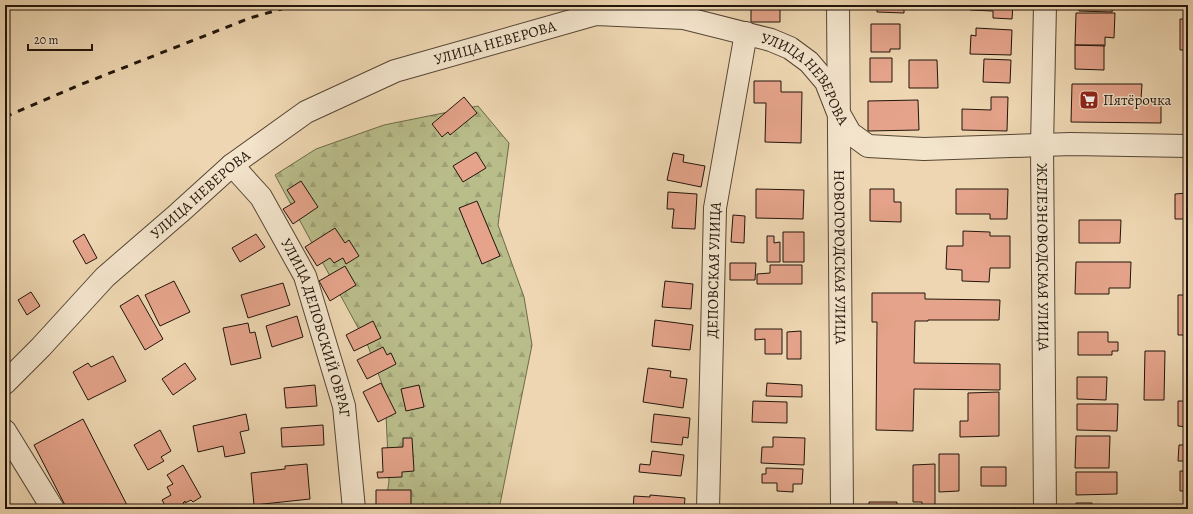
<svg xmlns="http://www.w3.org/2000/svg" width="1193" height="514" viewBox="0 0 1193 514" font-family="Alegreya,serif">
	<style>
		.forest { fill: url(#forest-firs); stroke: #6e694a }
		.building { fill: #e4a38a; stroke: #22150b }
		.lines { fill: none; stroke-linecap: round; stroke-linejoin: round }
		.minor-casing { stroke: #554534; stroke-width: 24 }
		.tertiary-casing { stroke: #554534; stroke-width: 24 }
		.minor { stroke: #f3e4cc; stroke-width: 22 }
		.tertiary { stroke: #f3e4cc; stroke-width: 22 }
		.rail { stroke: #22150b; stroke-width: 3; stroke-dasharray: 7 7; stroke-linecap: butt }
		.labels { text-anchor: middle; dominant-baseline: central; stroke-width: 3; stroke-linejoin: round; paint-order: stroke }
		.street-label { font-size: 15px; fill: #22150b; stroke: #f3e4cc }
		.poi-label { font-size: 15px; fill: #22150b; stroke: #f3e4cc; text-anchor: start }
	</style>
	<defs>
		<pattern id="forest-firs" width="22" height="20" patternUnits="userSpaceOnUse"><rect width="22" height="20" fill="#b9bd8a"/><path d="M5 1l3.5 6h-7zM16 11l3.5 6h-7z" fill="#9fa276"/></pattern>
	</defs>
	<rect width="100%" height="100%" fill="#edd6b1"/>
	<filter id="stains"><feTurbulence type="fractalNoise" baseFrequency=".005" numOctaves="4"/><feColorMatrix values="0 0 0 0 .2 0 0 0 0 .09 0 0 0 0 .02 0 0 0 .5 -.17"/></filter>
	<radialGradient id="worn" r=".72"><stop offset=".6" stop-color="#630" stop-opacity="0"/><stop offset="1" stop-color="#630" stop-opacity=".3"/></radialGradient>
	<!-- forest -->
	<path class="forest" d="M478,106L509,143L498,225L524,297L532,345L499,509H385L389,481L385,392L368,346L275,175L316,149L384,125Z"/>
	<!-- building -->
	<path class="building" d="M751,5H780V22H751Z
		M877,5H904V13L877,12Z
		M971,5H1013L1012,19L993,18V11L970,10Z
		M1079,5H1113L1112,12L1079,11Z
		M1076,13H1115L1114,38L1105,37V46L1075,45Z
		M1180,19H1188V50H1180Z
		M871,24H900V49H890V52H871Z
		M976,28L1012,30L1011,55L970,54L971,35L976,36Z
		M1075,45H1104V70L1075,69Z
		M870,58H892V82H870Z
		M984,59L1011,60L1010,83L983,82Z
		M909,60H937L938,88H909Z
		M754,81H781V92H802L801,143L765,142L766,103H754Z
		M1072,84H1142L1141,99L1161,100V123L1071,122Z
		M464,97L477,113L450,135L448,132L442,137L432,124Z
		M991,97H1008L1007,131L962,130V109L991,110Z
		M918,100L919,130L868,131V101Z
		M476,152L486,168L463,182L453,166Z
		M673,153L684,155L683,162L705,166L701,187L667,180Z
		M301,181L318,207L293,224L283,209L295,202L287,190Z
		M756,189L804,190L803,219L756,218Z
		M870,189H894V202H901V222L870,221Z
		M956,189H1008L1007,219H990V214H956Z
		M668,192L697,194L695,229L672,228L674,209H667Z
		M1188,193V225H1187V219H1175V194Z
		M477,201L500,256L482,264L459,208Z
		M733,215L745,216L744,243L731,242Z
		M1079,220H1121L1120,243H1079Z
		M335,228L345,243L349,240L359,256L346,264L343,258L334,263L330,258L317,266L305,247Z
		M963,231L990,232V236H1010V268H990L989,282L962,281V270L946,269L947,246H963Z
		M783,232H804V262H783Z
		M84,234L97,258L86,264L73,241Z
		M256,234L265,247L240,262L232,248Z
		M767,236H774V243L780,242V262H767Z
		M1185,255H1188V282H1185Z
		M1076,262H1131L1130,288H1109V294H1075Z
		M730,263H756L755,280H730Z
		M770,265H802V284H757V274L770,273Z
		M345,266L356,285L330,301L319,281Z
		M174,281L190,312L160,326L145,295Z
		M665,281L693,284L691,309L662,307Z
		M283,283L290,305L248,318L241,295Z
		M31,292L40,306L27,315L18,300Z
		M872,293H925V299L1000,300L999,320H928V321H915L914,363L1000,364V390L914,389L913,431L876,430L877,322H872Z
		M138,295L163,339L145,350L120,306Z
		M1178,295H1188V335H1178Z
		M297,316L303,337L272,347L266,326Z
		M655,320L693,325L690,350L652,346Z
		M373,321L381,338L354,351L346,335Z
		M248,323L250,333L255,332L261,358L231,365L223,328Z
		M755,329H782V354H765V339L755,340Z
		M801,331V359H787V332Z
		M1078,332H1108V342H1118V351H1112V355H1078Z
		M383,347L387,355L391,353L396,364L367,379L357,360Z
		M1145,351H1165L1164,400H1144Z
		M113,356L126,381L88,400L73,372L88,363L91,367Z
		M185,363L196,379L173,395L162,379Z
		M648,368L671,371L670,377L687,379L683,408L643,402Z
		M1077,377H1107L1106,400L1077,399Z
		M381,383L396,413L378,422L363,392Z
		M767,383L802,385V397L766,396Z
		M315,385L317,406L286,408L284,388Z
		M419,385L424,407L406,411L401,389Z
		M999,392V436L960,437V421H968V393Z
		M753,401L787,402V423L752,422Z
		M1178,401H1188V427L1178,426Z
		M1077,404H1118L1117,431L1077,430Z
		M246,414L249,430L240,432L245,453L225,457L223,446L198,452L193,426Z
		M654,414L690,418L688,438L683,437L682,445L651,442Z
		M83,419L129,509H67L34,445Z
		M323,425L324,445L282,447L281,428Z
		M160,430L171,451L161,457L164,461L148,470L134,445Z
		M1185,434H1188V461H1178L1179,445H1185Z
		M1076,436H1110L1109,468H1075Z
		M773,437L805,438L804,465L761,463L762,447H773Z
		M403,438H412L414,471L402,472V477L378,478L377,472H383L382,448L403,447Z
		M652,451L684,455L681,476L639,472L640,464L650,465Z
		M939,454H959V491L939,492Z
		M307,464L310,499L254,505L251,473L285,469V466Z
		M935,464V509H922V502H913V465Z
		M183,465L201,497L193,502L191,500L185,503V501L183,503L184,506L179,509H167L162,500L171,495L167,487L173,484L167,475Z
		M981,467H1006V486H981Z
		M766,468L803,469L802,484H793V492L777,491V483H762V474H766Z
		M1180,471H1188V491H1180Z
		M1076,472H1117V494L1076,495Z
		M376,490H411V506H407V509H376Z
		M650,495L685,498L684,509H633L634,496L650,497Z
		M869,502H897V509H869Z
		M1076,503H1092V509H1076Z
		M758,506H812V509H758Z"/>
	<g class="lines">
		<!-- minor casing -->
		<g class="minor-casing">
			<g id="minor">
				<path id="s1" d="M838,5L842,509"/>
				<path id="s2" d="M1045,5L1042,146L1045,509"/>
				<path id="s3" d="M232,165L261,197L305,276L344,406L354,509"/>
				<path d="M5,431L53,509"/>
				<path id="s4" d="M708,509L715,208L746,33"/>
			</g>
		</g>
		<!-- tertiary casing -->
		<g class="tertiary-casing">
			<g id="tertiary">
				<path id="s5" d="M5,383L41,347L105,277L179,213L232,165L306,112L395,71L596,14L684,18L771,40L790,48L809,62L826,82L837,110L850,133L868,146L924,149L1071,144L1188,146"/>
			</g>
		</g>
		<!-- minor -->
		<use href="#minor" class="minor"/>
		<!-- tertiary -->
		<use href="#tertiary" class="tertiary"/>
		<!-- rail -->
		<path class="rail" d="M5,117L77,86L250,18L295,5"/>
	</g>
	<!-- icons -->
	<defs>
		<g id="supermarket-square" transform="scale(1)"><rect x="-9" y="-9" width="18" height="18" rx="4" fill="#8f2418" stroke="#f3e4cc"/><path d="M-6-5.5h2.5l.6 2H6L4.5 2H-2.5L-4.4-4H-6ZM-1.5 3.2a1.3 1.3 0 1 0 .1 0ZM3 3.2a1.3 1.3 0 1 0 .1 0Z" fill="#fff"/></g>
	</defs>
	<g fill-rule="evenodd">
		<use href="#supermarket-square" x="1089" y="100"/>
	</g>
	<g class="labels">
		<!-- street labels -->
		<g class="street-label">
			<text stroke="none"><textPath href="#s5" startOffset="608">УЛИЦА НЕВЕРОВА</textPath></text>
			<text stroke="none"><textPath href="#s5" startOffset="944">УЛИЦА НЕВЕРОВА</textPath></text>
			<text stroke="none"><textPath href="#s5" startOffset="272">УЛИЦА НЕВЕРОВА</textPath></text>
			<text stroke="none"><textPath href="#s1" startOffset="252">НОВОГОРОДСКАЯ УЛИЦА</textPath></text>
			<text stroke="none"><textPath href="#s2" startOffset="252">ЖЕЛЕЗНОВОДСКАЯ УЛИЦА</textPath></text>
			<text stroke="none"><textPath href="#s4" startOffset="239">ДЕПОВСКАЯ УЛИЦА</textPath></text>
			<text stroke="none"><textPath href="#s3" startOffset="186">УЛИЦА ДЕПОВСКИЙ ОВРАГ</textPath></text>
		</g>
		<!-- poi labels -->
		<g class="poi-label">
			<text x="1103" y="100">Пятёрочка</text>
		</g>
	</g>
	<!-- margin -->
	<rect width="1193" height="514" fill="none" stroke="#edd6b1" stroke-width="20"/>
	<rect x="6" y="6" width="1181" height="502" fill="none" stroke="#22150b" stroke-width="2"/>
	<rect x="10" y="10" width="1173" height="494" fill="none" stroke="#22150b"/>
	<!-- scale -->
	<path d="M28 44v6h64v-6" fill="none" stroke="#22150b" stroke-width="2"/>
	<text x="34" y="44" font-size="12" fill="#22150b" stroke="#f3e4cc" stroke-width="3" paint-order="stroke">20 m</text>
	<rect width="100%" height="100%" filter="url(#stains)"/>
	<rect width="100%" height="100%" fill="url(#worn)"/>
</svg>
